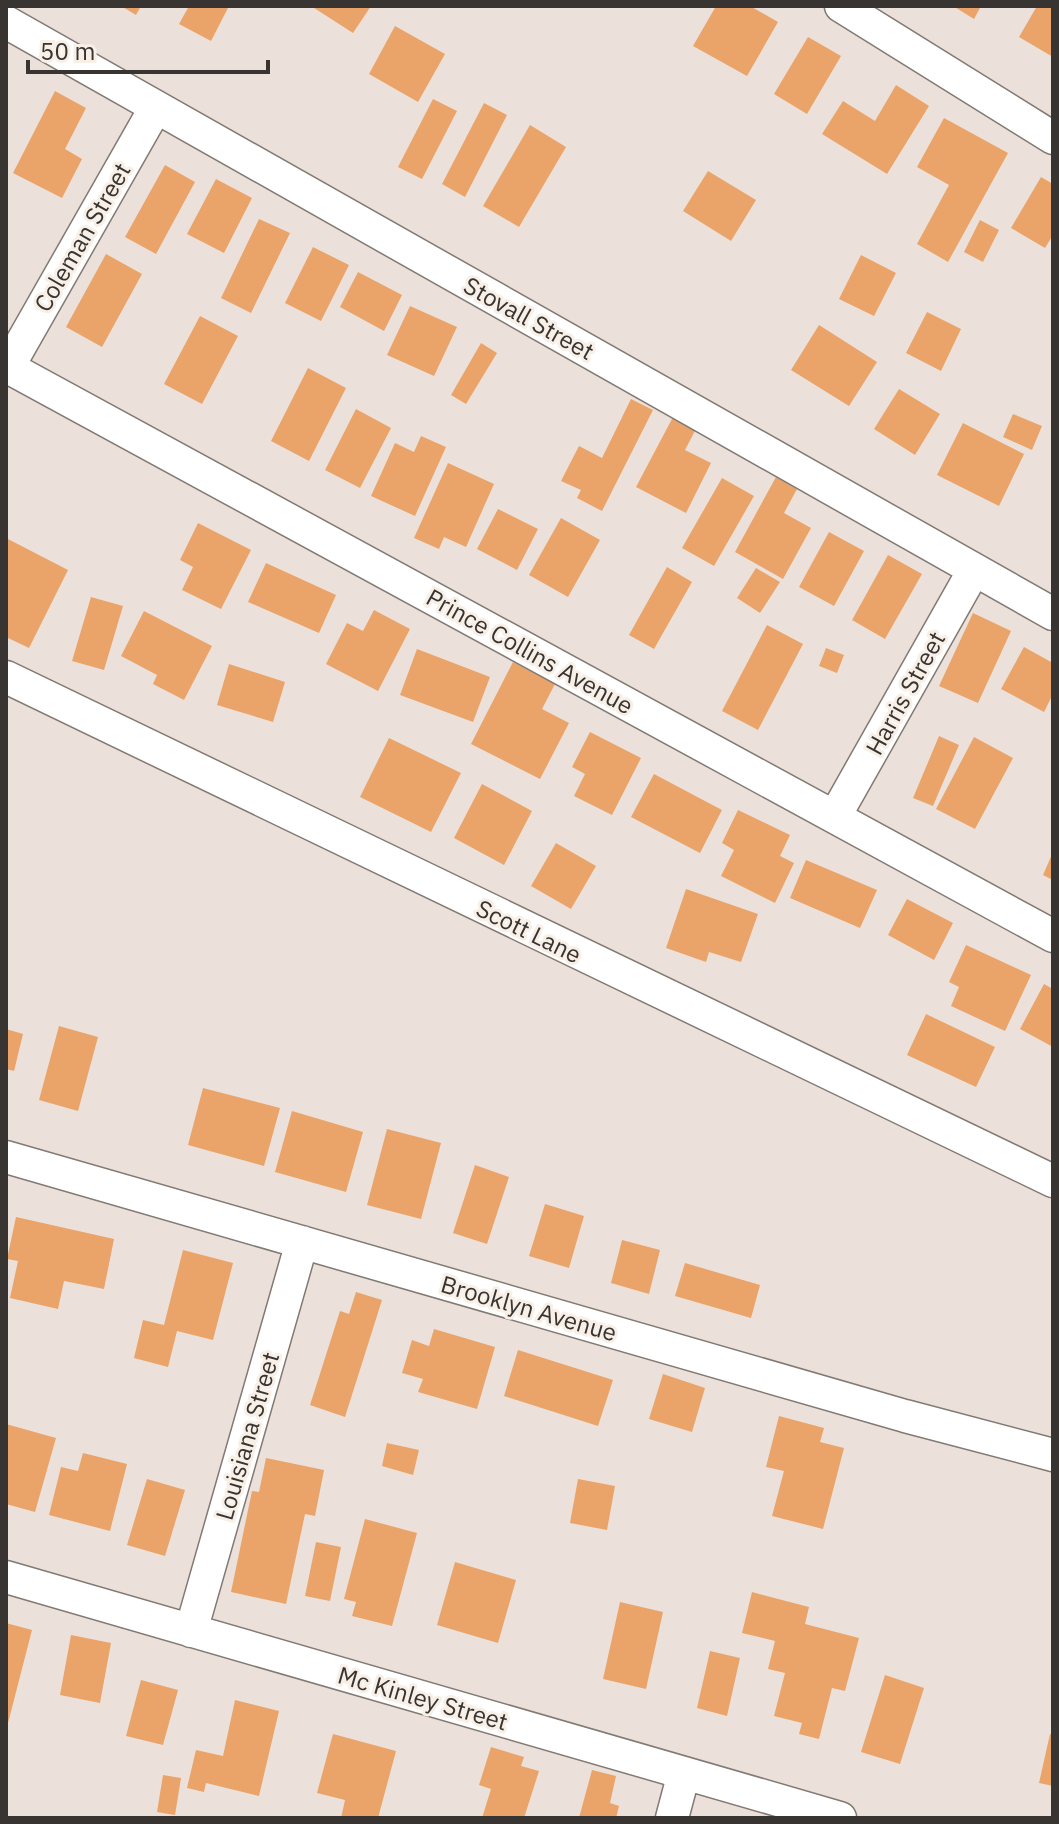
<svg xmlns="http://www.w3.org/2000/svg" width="1059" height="1824" viewBox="0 0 1059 1824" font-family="'IBM Plex Sans',sans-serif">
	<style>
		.building { fill: #eaa469 }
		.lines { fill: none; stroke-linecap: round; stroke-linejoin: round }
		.minor-casing { stroke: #827973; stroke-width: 35 }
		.minor { stroke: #fff; stroke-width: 32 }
		.labels { text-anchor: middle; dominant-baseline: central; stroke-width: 6; stroke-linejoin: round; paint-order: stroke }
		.street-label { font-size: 24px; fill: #373431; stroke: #f8efe7 }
	</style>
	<rect width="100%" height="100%" fill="#ebe1da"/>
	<!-- building -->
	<path class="building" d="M121,6H141L136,15Z
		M189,6H229L211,41L179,24Z
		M311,6H371L353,33Z
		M716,6H750L778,22L747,76L693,46Z
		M953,6H981L974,19Z
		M1037,6H1053V57L1019,37Z
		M395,26L445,54L418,102L369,74Z
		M808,37L841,56L807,114L774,94Z
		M896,85L929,106L887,174L822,134L843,101L875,121Z
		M55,91L86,108L65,149L82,159L62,198L13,173Z
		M433,99L457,111L422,179L398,167Z
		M484,103L507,115L465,197L442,184Z
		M944,118L1008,153L948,262L917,244L949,185L917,167Z
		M530,125L566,147L519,227L483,206Z
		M165,165L195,182L156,254L125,237Z
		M708,171L756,200L731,241L683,211Z
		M1041,177L1053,184V235L1045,248L1011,228Z
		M216,179L252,198L224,253L187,234Z
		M259,219L290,233L251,313L221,298Z
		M980,220L999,230L983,262L964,252Z
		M313,247L349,265L321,321L285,303Z
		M106,254L142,274L102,347L66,327Z
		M861,255L896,273L874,316L839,299Z
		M358,272L402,295L384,331L340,307Z
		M410,306L457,327L434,376L387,355Z
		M927,312L961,329L941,371L906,353Z
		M200,316L238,336L202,404L164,384Z
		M819,325L877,362L849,406L791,370Z
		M481,343L497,353L466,404L451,395Z
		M308,368L346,388L309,461L271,441Z
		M899,389L940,414L915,455L874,429Z
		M631,399L653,410L602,511L577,498L581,490L561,481L579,446L602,458Z
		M356,409L391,428L360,488L325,470Z
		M1013,414L1042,426L1032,450L1003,437Z
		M673,417L696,429L685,450L711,463L686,513L636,487Z
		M963,423L1024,454L999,506L937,475Z
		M421,436L446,447L415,516L371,496L395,443L414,452Z
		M448,463L494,484L466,547L444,537L439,549L414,538Z
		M776,477L797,489L784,513L811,528L783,579L735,552Z
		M722,478L754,496L714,566L682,548Z
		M498,509L538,529L517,570L477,549Z
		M561,518L600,540L568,597L529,575Z
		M198,523L251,550L221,609L182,590L193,567L180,560Z
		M829,532L864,551L834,606L799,587Z
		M6,538L68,570L29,648L6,637Z
		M888,555L922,574L885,639L852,620Z
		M266,563L336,595L319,633L248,602Z
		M667,567L692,582L654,649L629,635Z
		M756,568L780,582L760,613L737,598Z
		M91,597L123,606L104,670L72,661Z
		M374,610L410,629L378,691L326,664L347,623L363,631Z
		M144,611L212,646L184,700L153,684L157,675L121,656Z
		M973,613L1011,631L978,703L939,686Z
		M767,625L803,644L758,730L722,711Z
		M1024,647L1053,663V694L1044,712L1001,689Z
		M826,648L844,655L837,673L819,666Z
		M417,649L490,677L473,722L400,695Z
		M513,662L555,684L542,709L569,723L540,779L471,744Z
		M229,664L285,682L273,722L217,705Z
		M590,732L641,758L612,815L574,796L585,774L572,767Z
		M939,736L959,745L933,806L913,798Z
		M974,737L1013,758L975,829L936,809Z
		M389,738L461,773L431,832L360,797Z
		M654,774L722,810L700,853L631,817Z
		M482,784L532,811L504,865L454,838Z
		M738,810L790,835L780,856L794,863L775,903L721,876L734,850L722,843Z
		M556,843L596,866L571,909L531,886Z
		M1053,852V880L1043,875Z
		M806,860L877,890L860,928L790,898Z
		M686,889L758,914L741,962L709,952L706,962L666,948Z
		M907,899L953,923L934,960L888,935Z
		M966,945L1031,975L1005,1031L951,1006L959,987L949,982Z
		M1044,984L1053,989V1047L1020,1029Z
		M926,1014L995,1047L976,1087L907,1055Z
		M59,1026L98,1037L78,1111L39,1100Z
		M6,1029L23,1034L14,1071L6,1069Z
		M203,1088L280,1108L264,1166L188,1145Z
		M292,1111L363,1132L346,1192L275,1172Z
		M387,1129L441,1143L421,1219L367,1205Z
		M475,1165L509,1177L487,1244L453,1233Z
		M545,1204L584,1216L569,1268L529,1256Z
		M16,1217L114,1239L104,1289L64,1281L58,1309L10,1298L18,1261L7,1259Z
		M622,1240L660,1250L649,1294L611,1283Z
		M183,1250L233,1263L213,1340L177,1331L168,1367L134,1358L143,1320L164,1325Z
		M685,1263L760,1285L751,1318L675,1296Z
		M356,1292L382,1300L345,1417L310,1405L340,1311L349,1314Z
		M434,1329L495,1347L477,1409L418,1392L423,1379L402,1373L412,1340L429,1346Z
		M518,1350L613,1380L598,1426L504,1396Z
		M663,1374L705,1388L692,1432L649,1419Z
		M779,1416L824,1428L820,1442L844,1448L823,1529L772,1516L784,1471L766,1467Z
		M6,1424L56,1438L35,1512L6,1504Z
		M387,1443L419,1450L413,1475L382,1466Z
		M83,1453L127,1464L110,1531L49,1515L61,1467L78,1471Z
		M266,1458L324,1470L315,1516L305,1514L286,1604L231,1592L252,1491L259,1492Z
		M147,1479L185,1490L165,1556L127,1545Z
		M578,1479L615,1486L607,1530L570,1523Z
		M365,1519L417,1533L392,1626L352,1616L356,1602L344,1599Z
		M316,1542L341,1547L330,1601L305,1596Z
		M455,1562L516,1580L498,1643L437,1625Z
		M752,1592L809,1607L805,1624L859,1638L845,1691L832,1688L819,1739L799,1734L802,1723L774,1716L785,1673L768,1669L775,1641L742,1633Z
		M620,1602L663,1612L646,1689L603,1679Z
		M6,1623L32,1630L7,1727L6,1726Z
		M71,1635L111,1643L100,1703L60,1695Z
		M710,1651L740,1658L727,1716L697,1708Z
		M885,1675L924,1688L900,1764L861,1752Z
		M141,1680L178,1690L163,1745L126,1736Z
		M235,1700L279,1711L259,1796L206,1783L204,1792L187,1788L196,1750L223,1756Z
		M333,1734L396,1751L378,1818H341L345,1800L317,1793Z
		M1050,1734L1053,1735V1786L1039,1783Z
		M491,1747L524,1757L521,1766L539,1771L524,1818H482L491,1789L479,1785Z
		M592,1770L616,1776L610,1803L619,1806L616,1818H579Z
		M163,1775L181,1778L175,1815L157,1812Z"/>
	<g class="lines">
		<!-- minor casing -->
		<g class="minor-casing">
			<path id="minor" d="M841,6L1053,138
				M6,22L1053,614
				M6,366L1053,936
				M8,367L156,107
				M6,677L1053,1181
				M835,816L974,570
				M6,1157L905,1416L1053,1455
				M6,1577L840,1818
				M191,1631L302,1242
				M672,1818L684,1773"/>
		</g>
		<!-- minor -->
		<use href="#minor" class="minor"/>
	</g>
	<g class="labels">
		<!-- street labels -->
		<g class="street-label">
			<text transform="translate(82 237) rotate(-60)">Coleman Street</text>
			<text transform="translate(529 318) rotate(29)">Stovall Street</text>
			<text transform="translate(530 651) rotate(29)">Prince Collins Avenue</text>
			<text transform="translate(905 693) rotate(-61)">Harris Street</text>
			<text transform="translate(529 931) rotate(26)">Scott Lane</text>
			<text transform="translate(529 1308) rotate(16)">Brooklyn Avenue</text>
			<text transform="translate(247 1436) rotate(-74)">Louisiana Street</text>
			<text transform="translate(423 1698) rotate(16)">Mc Kinley Street</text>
		</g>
	</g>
	<!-- border -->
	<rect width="1059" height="1824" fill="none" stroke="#373431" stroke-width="16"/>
	<!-- scale -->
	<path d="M28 60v12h240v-12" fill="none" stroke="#373431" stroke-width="4"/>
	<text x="40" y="60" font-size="24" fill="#373431" stroke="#f8efe7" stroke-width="6" paint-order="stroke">50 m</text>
</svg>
